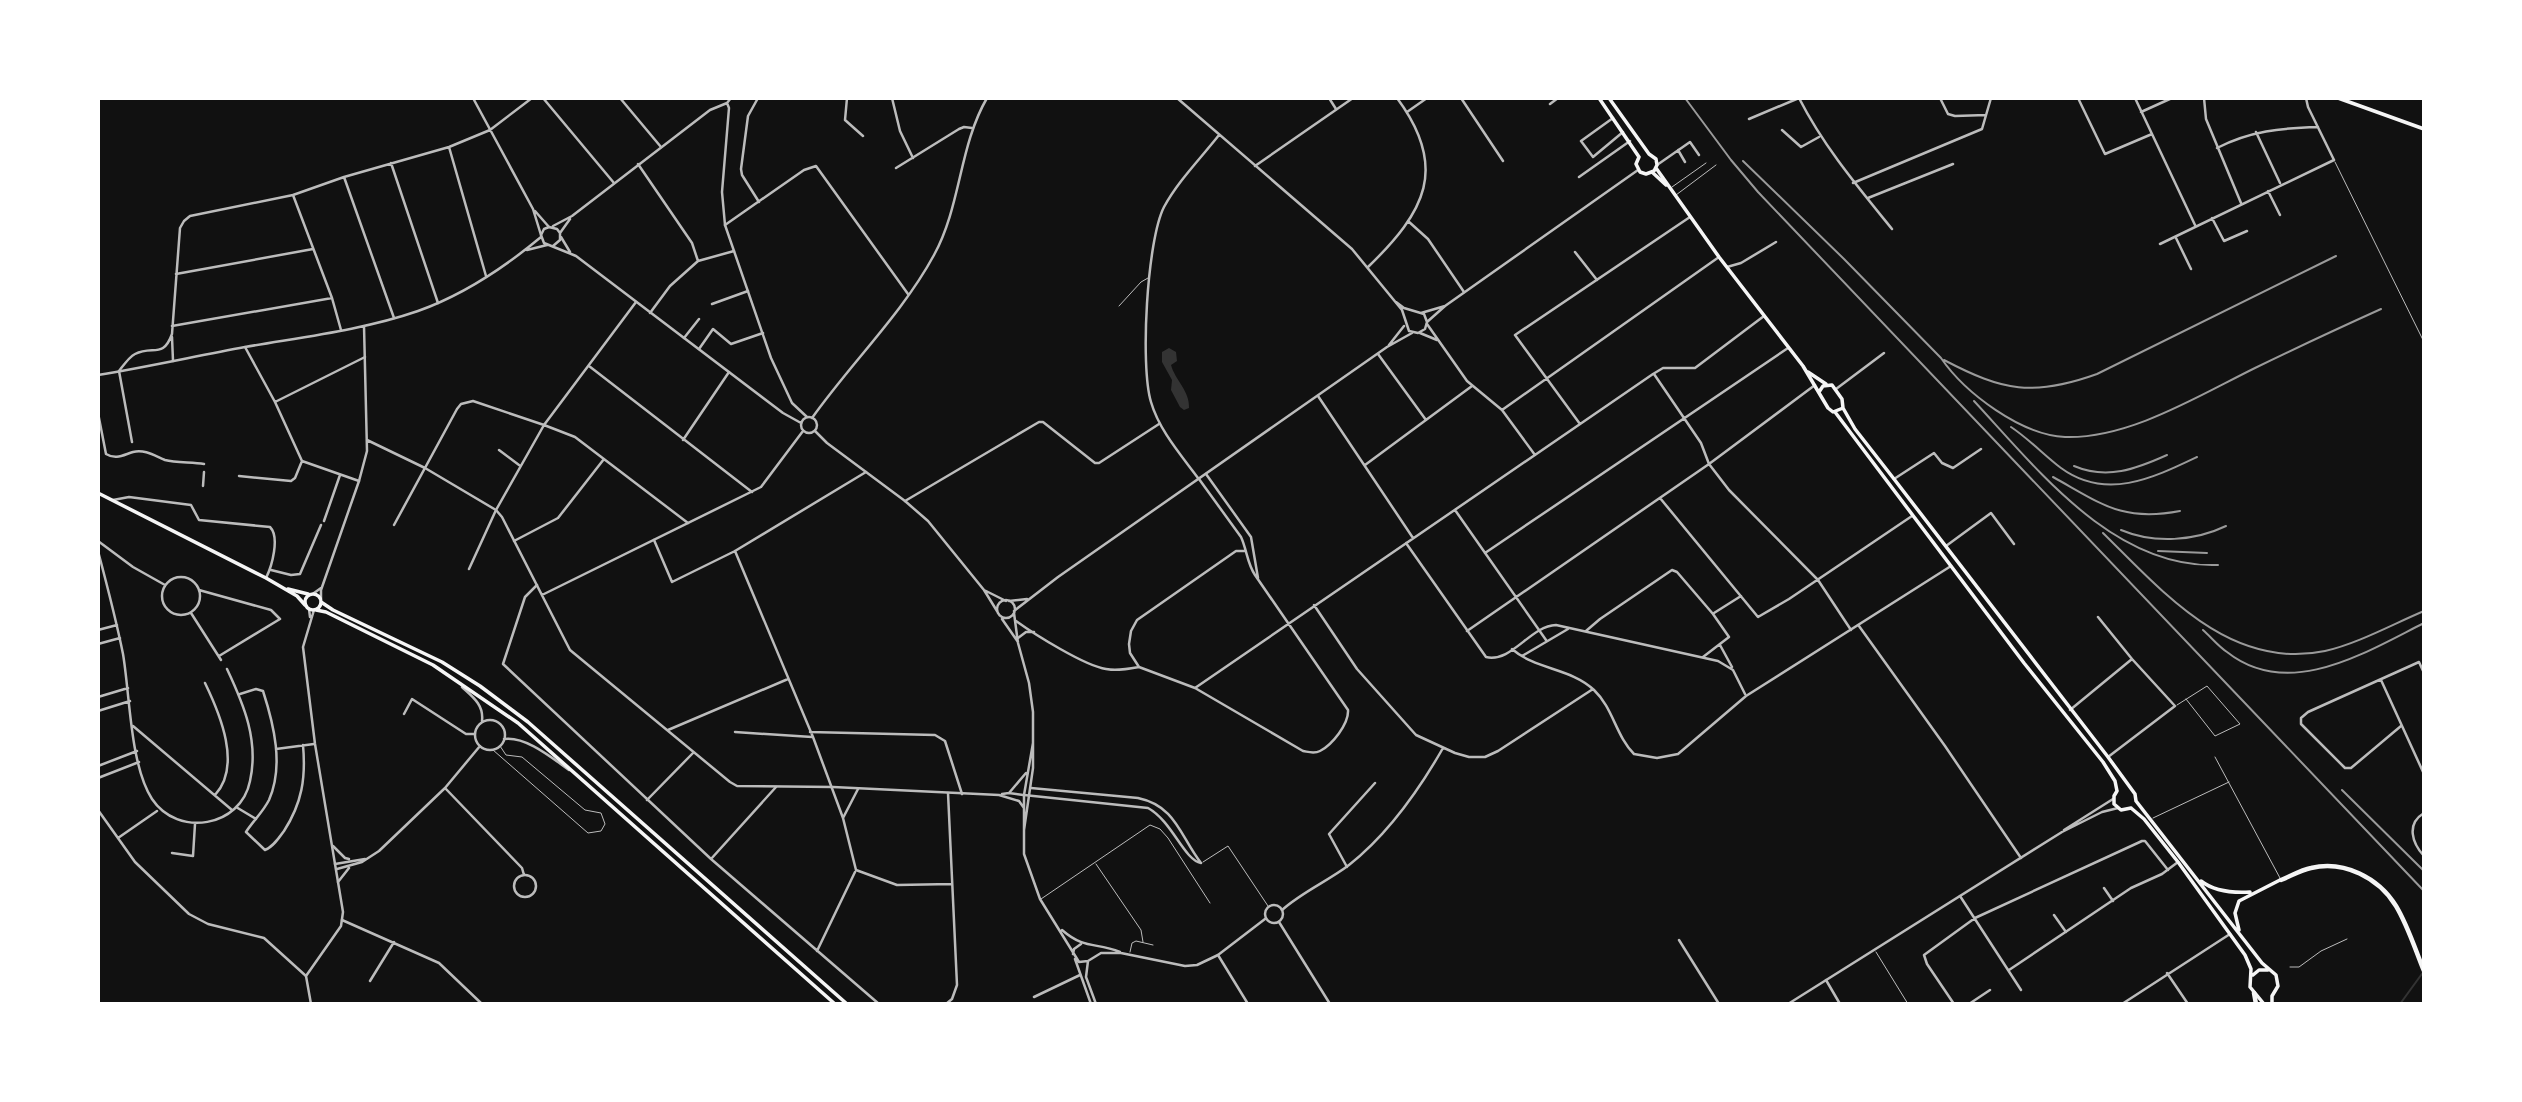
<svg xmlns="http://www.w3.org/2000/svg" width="2522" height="1102" viewBox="0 0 2522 1102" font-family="Quicksand,sans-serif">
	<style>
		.water { fill: #333 }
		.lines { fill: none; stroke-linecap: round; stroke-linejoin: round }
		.stream { stroke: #333; stroke-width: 2 }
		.service { stroke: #bcbcbc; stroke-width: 1 }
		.minor { stroke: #bcbcbc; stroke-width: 2.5 }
		.tertiary { stroke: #bcbcbc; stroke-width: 2.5 }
		.secondary { stroke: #f5f5f5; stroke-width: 3.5 }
		.primary { stroke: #f5f5f5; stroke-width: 3.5 }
		.trunk { stroke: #f5f5f5; stroke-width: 4.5 }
		.rail { stroke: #9a9a9a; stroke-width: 2 }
	</style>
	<rect width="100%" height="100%" fill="#111"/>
	<!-- water -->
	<path class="water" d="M1169,348L1176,352L1177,361L1171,365C1175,380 1190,391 1189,408L1184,410L1180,407L1171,390L1172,380L1162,362V352Z"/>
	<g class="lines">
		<!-- stream -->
		<path class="stream" d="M2400,1004L2424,971"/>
		<!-- service -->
		<path class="service" d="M2335,162L2424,342
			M1672,187L1706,163
			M1676,195L1716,165
			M1119,306L1141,282L1148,278
			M2177,705L2207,686L2240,724L2215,736L2186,699
			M493,750L588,833L601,831L605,824L601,813L585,810L522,757L506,755L500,746
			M2215,757L2280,878
			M2153,818L2229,782
			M1203,862L1228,846L1268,906
			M1096,864L1141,930L1143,942
			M1041,899L1150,825L1160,829L1168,838L1210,903
			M1130,952L1132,943L1136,941L1153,945
			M1876,952L1908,1004
			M2290,967H2299L2321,951L2347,939"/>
		<!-- minor -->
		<path class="minor" d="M473,98L533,209L541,235
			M543,98L614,183
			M620,98L661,147
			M758,98L748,116L741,169L742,175L759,202
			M847,98L845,120L863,136
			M892,98L900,131L913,158
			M1329,98L1336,109
			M1461,98L1503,161
			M1799,98C1824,147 1858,187 1892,229
			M1940,98L1948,114L1955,116L1986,115
			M2078,98L2105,154L2152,134
			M2135,98L2195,225
			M2204,98L2206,119L2241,203
			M1550,104L1558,98
			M1407,112L1427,98
			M2141,112L2172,98
			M1613,118L1581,141L1593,157L1623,132
			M1749,119L1799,98
			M1782,130L1801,147L1819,137
			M2256,132L2280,183
			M449,147L486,276
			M2217,148C2250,131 2281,128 2318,127
			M1678,150L1685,162
			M391,163L438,303
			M638,164L692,243L698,261
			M1657,165L1690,142L1699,155
			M896,168L959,129L964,127L972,128
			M344,177L394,318
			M1579,177L1630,141
			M1853,183L1982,129L1991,98
			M2268,191L2280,215
			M293,195L332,298L341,330
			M1868,198L1953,164
			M535,211L549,227
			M2212,218L2224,241L2247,231
			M1408,221L1428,239L1464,292
			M725,225L804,170L816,166L908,294
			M2176,238L2191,269
			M2160,244L2334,160L2308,107L2306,98
			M1575,252L1597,280
			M1368,267C1425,212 1449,168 1397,98
			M1727,267L1741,263L1776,242
			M176,274L313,249
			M712,304L748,291
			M650,313L670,286L698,261L734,251
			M1427,324L1467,381L1502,410L1535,455
			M172,326L332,298
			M1420,333L1437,340
			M172,337L173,361
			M684,338L699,319
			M245,347L275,402L302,461L359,481
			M699,349L713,329L731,344L763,333
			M1378,354L1426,420
			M589,366L752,492
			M1654,374L1701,443L1709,464L1729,490L1818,580L1851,630
			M1836,389L1884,353
			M1318,396L1413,538
			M275,402L365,357
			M1502,410L1719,257
			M98,413L106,454C116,460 123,455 133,452C145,449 155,456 165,460C176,463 192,462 204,464
			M1580,424L1515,335L1690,217
			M683,440L729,372
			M132,442L119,371C123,366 129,357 135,354C153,345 163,359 172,334L180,228L184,221L190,216L293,195L344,177L449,147L490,130L532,98
			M499,450L519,465
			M1365,465L1472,386
			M1206,474L1251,537L1258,578
			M239,476L291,481L295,478L302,461
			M1199,479L1241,537C1247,550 1247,563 1255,575L1348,710C1349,724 1332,745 1320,751C1314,754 1309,752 1303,751L1195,688L1139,667L1130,653L1129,644L1131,631L1137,620L1236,551H1245
			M1894,479L1934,453L1942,463L1953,468L1981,449
			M203,486L204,472
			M1660,498L1758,617L1789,599L1912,516
			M113,500L129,497L191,505L199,520L270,527C280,537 272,566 266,578
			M905,501L1039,422H1043L1095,463H1099L1159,424
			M1455,510L1546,640
			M324,521L340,475
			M394,525L457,409L461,404L473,401L544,425L575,437L688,523
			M654,540L672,582L735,551L866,472
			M98,541L133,567L165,585
			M514,541L558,518L604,459
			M1406,543L1486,657C1512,663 1530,626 1556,625L1718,661L1733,670L1745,694
			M1946,546L1991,513L2014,544
			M98,551C107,585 116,619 123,654C130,695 130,765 152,799C178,838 241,827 250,781C259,741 244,705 227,669
			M735,551L813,737L843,818L858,789
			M1485,553L1788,348
			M469,569L496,510L544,425L636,302
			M271,570L291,575L300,574L321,525
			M162 596a19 19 0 1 1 38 0a19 19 0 1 1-38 0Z
			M537,585L525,597L503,664L711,859L879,1004
			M199,590L271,610L280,619L219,656
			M1314,605L1357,669L1416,735L1455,753L1469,757H1485L1498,751L1593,689
			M191,613L221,660
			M1714,613L1741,596
			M1016,621C1034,634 1085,666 1106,669C1118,671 1128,669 1139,667
			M1859,626L1945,746L2021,858
			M98,630L117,625
			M1467,631L1709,464L1815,385
			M1586,631L1600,619L1672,570L1677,572L1713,614L1729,637L1703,657
			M1018,638L1026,632H1034
			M98,644L120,638
			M1720,645L1732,667
			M1512,649C1536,670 1571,668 1594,690C1613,708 1616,736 1634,754L1657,758L1678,754L1746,696L1951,566
			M1522,656L1568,629
			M2381,680L2424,774
			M205,683C220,714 242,766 215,795
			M462,687C473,697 484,705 482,721
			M1195,688L1653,374L1663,368H1695L1764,316
			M240,694L256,689L263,691C274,725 284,766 269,800C263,812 253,821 246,832L265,850C273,847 279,838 284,831C302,803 306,778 303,745
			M98,697L128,688
			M2070,710L2132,659L2098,617
			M98,711L130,701
			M404,714L412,699L466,734H475
			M475 735a15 15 0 1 1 30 0a15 15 0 1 1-30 0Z
			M133,726L232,810
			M2401,726L2351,768H2345L2301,724V718L2308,712L2419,662L2424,673
			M668,730L788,679
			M735,732L812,737
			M810,732L935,735L945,741L962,794
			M504,739C526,736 552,758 569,770
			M276,749L314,744
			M2108,757L2175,706L2132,659
			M98,766L137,751
			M98,778L139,762
			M445,788L522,868L524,875
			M1031,788L1138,798C1176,806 1180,836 1201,863
			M1024,795L1148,808C1172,821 1184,860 1201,863
			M647,800L693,753
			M236,807L256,819
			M98,810L135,862L189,914L208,924L264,938L306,976
			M2424,813C2406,824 2412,843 2424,856
			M843,818L856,870L897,885L952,884
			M118,838L157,811
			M333,846L345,858L349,859
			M172,853L193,856L195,824
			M711,859L776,787
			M335,864L365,859
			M1347,867L1329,834L1375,783
			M337,869L362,862L379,851L445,788L480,746
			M514 886a11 11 0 1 1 22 0a11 11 0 1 1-22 0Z
			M338,882L349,868
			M2104,888L2113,901
			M1960,896L2021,990
			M1282,910C1302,892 1328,881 1349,865C1387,835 1419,790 1443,748
			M2054,915L2066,932
			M342,920L439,963L482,1004
			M1679,940L1719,1004
			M817,951L855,872
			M1218,955L1248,1004
			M2009,970L2131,888L2162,874L2178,862
			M2167,973L2188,1004
			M1826,980L1840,1004
			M370,981L394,942
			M1034,997L1080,975
			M946,1004L952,999L957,985L948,793
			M1954,1004L1927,964L1924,955L1975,918L2142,841H2145L2168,870
			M1969,1004L1990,990
			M2122,1004L2230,934"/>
		<!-- tertiary -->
		<path class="tertiary" d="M1177,98L1352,249L1402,310L1409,331L1418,333L1425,329L1427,322L1424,314L1404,308L1396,302
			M727,103L729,108L722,192L725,225L771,358L792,403L807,417
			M1255,166L1353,98
			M553,226L572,216L710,110L727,103L731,98
			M560,233L570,219
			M561,237L570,252
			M553,246L560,240V233L557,229L549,227L544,229L541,235L544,243L576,256L783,413L801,423
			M527,250L547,245
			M1421,313L1445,306
			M1427,322L1445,306L1638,170
			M1389,345L1404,326
			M98,375C147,367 196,356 245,347C302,337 363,330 418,311C463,295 505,267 541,237
			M801 425a8 8 0 1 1 16 0a8 8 0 1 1-16 0Z
			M812,418C851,363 902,314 934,255C961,206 959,146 987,98
			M815,431L827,443L905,501L928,521L984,590L997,611
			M367,440L425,468L496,510L502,517L570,650L730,782L737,786L833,787L999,795L1019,801L1024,808
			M1198,478C1181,455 1159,430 1151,402C1140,366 1147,240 1164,207C1178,181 1201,158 1219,135
			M984,590L1006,601
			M314,593L321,588
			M542,595L761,487L803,431
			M321,599V590L359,481L367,451L364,326
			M997 609a9 9 0 1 1 18 0a9 9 0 1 1-18 0Z
			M1009,601L1027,599
			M309,609L310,617
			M1014,611L1058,577L1387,347L1412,333
			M1014,613L1018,643L1029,683L1033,712V768L1024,830
			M1002,619L1018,642
			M1033,743L1024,795V854L1040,899L1079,962L1088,961L1101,953H1121L1185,966L1197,965L1218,955L1265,919
			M1009,793L1026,773
			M1002,794L1009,793L1023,795
			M2064,830L2113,799
			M1265 914a9 9 0 1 1 18 0a9 9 0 1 1-18 0Z
			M1279,922L1330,1004
			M1062,930C1085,950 1096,942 1120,952
			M1073,954L1074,949L1081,944
			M1075,959L1091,1004
			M1088,961L1086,977L1096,1004
			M311,1004L306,976L341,926L343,912L315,744L303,647L314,610
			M1788,1004L2062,832L2102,812L2118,808"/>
		<!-- secondary -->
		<path class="secondary" d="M1599,98L1639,157
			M1609,98L1649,154L1656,159L1657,165L1654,171L1646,174L1640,172L1636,164L1639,157
			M2338,98L2424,129
			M1656,168L1719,257L1803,366L1828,408L1833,412L1843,408L1842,399L1832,385L1823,386L1819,392
			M1652,172L1666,185
			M1808,372L1826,384
			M1843,408L1855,429L1894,479L2108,757L2135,794L2136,801L2262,963L2276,975L2278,986L2272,996V1004
			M1835,412L2024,663L2103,762L2115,781L2117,791
			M2117,791L2114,796V804L2121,810L2131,808
			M2131,808L2144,819L2178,862L2245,955L2251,969L2250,987L2264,1004
			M2201,881C2215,892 2233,893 2250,892
			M2239,930L2235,913L2239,901L2280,880
			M2253,975L2259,970H2268"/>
		<!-- primary -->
		<path class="primary" d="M98,493L266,578L297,596L305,605
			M288,589L308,594
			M305 602a8 8 0 1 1 16 0a8 8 0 1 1-16 0Z
			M321,602L333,610L442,662L480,686L528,722L847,1004
			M316,610L326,612L433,665L518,723L835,1004"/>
		<!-- trunk -->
		<path class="trunk" d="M2281,880C2291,876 2301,870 2311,868C2344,860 2379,878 2396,906C2408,926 2415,949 2424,971
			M2254,993L2256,1004"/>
		<!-- rail -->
		<path class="rail" d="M1685,98L1731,160L1758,192L2424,891
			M1743,161L1844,259L1941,358C1965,393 2021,435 2065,437C2129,439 2198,396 2255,368C2296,348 2339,328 2381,309
			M1944,360C2003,391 2033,397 2097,374L2336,256
			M1974,401C2038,470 2114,569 2218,565
			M2011,427C2029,439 2044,455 2061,468C2106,501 2153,478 2197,457
			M2074,466C2107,480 2136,469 2167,455
			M2053,477C2102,504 2122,522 2180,511
			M2121,530C2154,544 2195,541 2226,526
			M2103,533C2163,592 2230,671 2325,651C2357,644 2393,624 2424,611
			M2158,551L2207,553
			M2203,630C2211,637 2218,646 2227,652C2289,701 2366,652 2424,623
			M2342,790L2424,871"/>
	</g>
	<!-- border -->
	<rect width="2522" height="1102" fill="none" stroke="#ffffff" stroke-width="200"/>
</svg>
